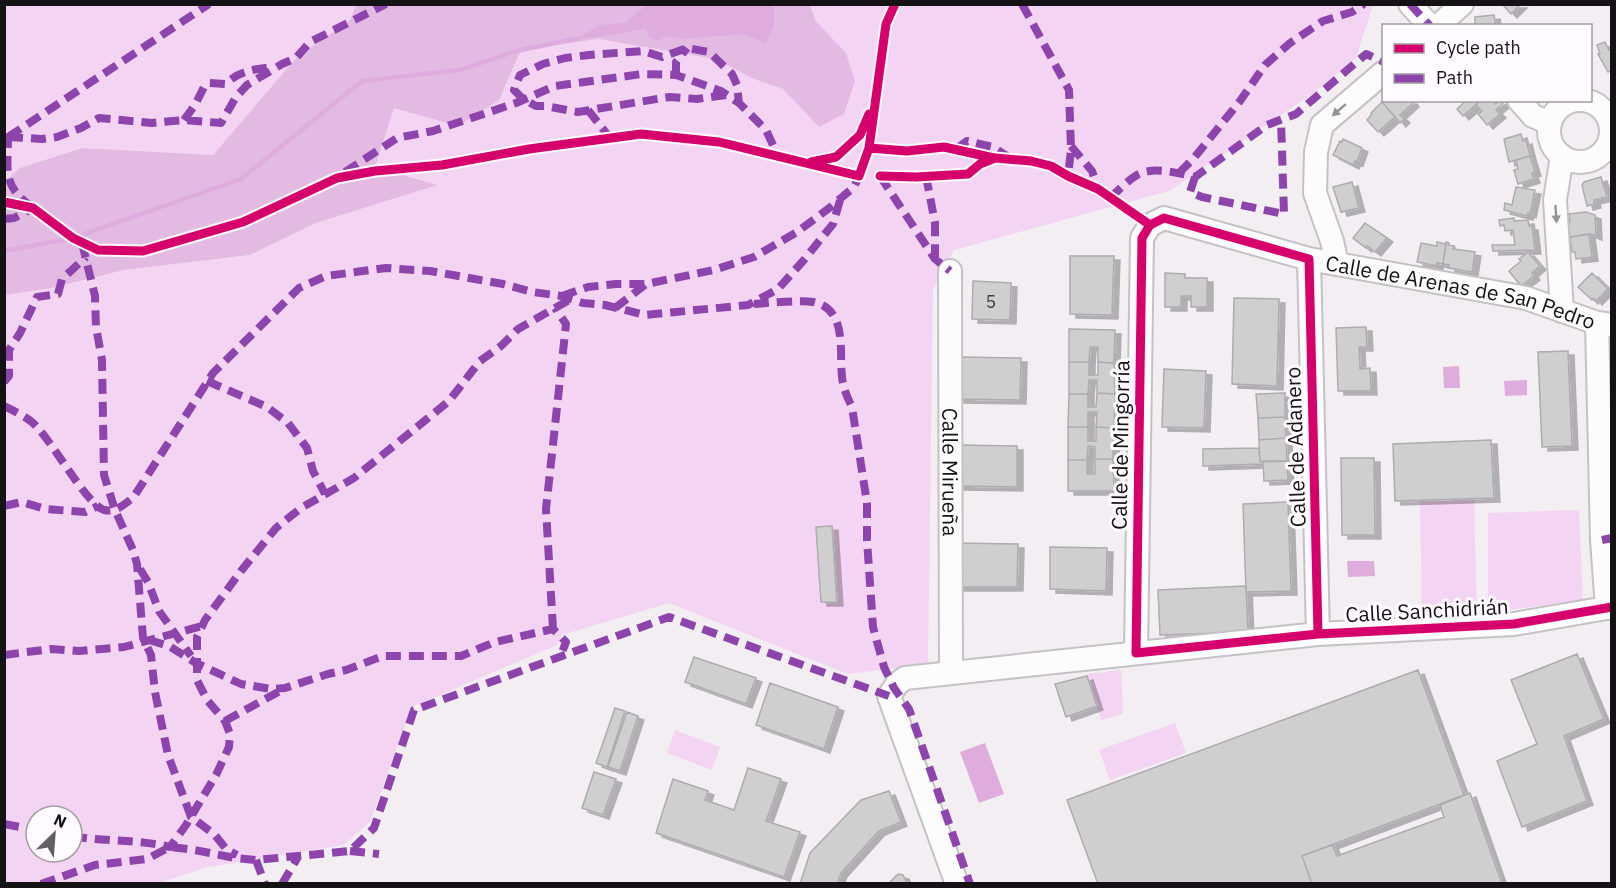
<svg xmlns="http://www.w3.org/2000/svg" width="1616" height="888" viewBox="0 0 1616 888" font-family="'IBM Plex Sans',sans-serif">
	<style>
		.green { fill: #f4d4f3; fill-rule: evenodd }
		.forest { fill: #e3bae2 }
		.water { fill: #dfacde }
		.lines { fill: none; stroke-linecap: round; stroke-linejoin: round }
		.stream { stroke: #dfacde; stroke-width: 4.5 }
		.building { fill: #cfcfd0; stroke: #adacae; stroke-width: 1.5; filter: url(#shadow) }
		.minor-casing { stroke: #c5c2c5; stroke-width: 26 }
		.minor { stroke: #fdfcfd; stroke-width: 22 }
		.quiet { stroke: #8e44ad; stroke-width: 8; stroke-dasharray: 15 8; stroke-linecap: butt }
		.cycleway-casing { stroke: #fffbff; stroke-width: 13 }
		.cycleway { stroke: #d6006c; stroke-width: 9 }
		.oneway { fill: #949394 }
		.labels { text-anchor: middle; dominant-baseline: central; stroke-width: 6; stroke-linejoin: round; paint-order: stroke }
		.number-label { font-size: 18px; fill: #434143 }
		.street-label { font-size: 21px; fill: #141214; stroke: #fffbff }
	</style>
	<defs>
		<filter id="shadow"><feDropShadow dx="6" dy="4" stdDeviation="0" flood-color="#0004"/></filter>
	</defs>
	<rect width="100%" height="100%" fill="#f2eef2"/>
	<!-- green -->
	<path class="green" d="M5,5H356L350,20L296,58L213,155L82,148L20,168L5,181Z
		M810,5H1373L1356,58L1312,94L1169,191L954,250L933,289L928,664L848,674L669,603L562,635L557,645L412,707L370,822L344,845L208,867L159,883L5,884V295L51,288L124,270L250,255L316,223L436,185L375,167L394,107L499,100L521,50L598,39L715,59L754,79L783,89L819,127L846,53L816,21ZM36,816H72V852H36Z
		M1474,500L1477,613L1422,615L1420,502Z
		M1579,510L1583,600L1488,613V513Z
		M1121,670L1123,714L1101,720L1087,674Z
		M1175,723L1186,753L1110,780L1099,750Z
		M675,730L720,747L712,770L667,753Z"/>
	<!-- forest -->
	<path class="forest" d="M356,5H810L816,21L846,53L855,81L844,114L819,127L783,89L754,79L715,59L598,39L521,50L499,100L458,126L394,108L375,167L437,185L316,223L250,255L124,270L51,288L5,295V181L20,168L82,148L213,155L296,58L350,20Z"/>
	<!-- water -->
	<path class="water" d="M650,4L774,5V26L766,43L742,34L681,39L666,36L659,41L649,38L646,28L614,35L577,39L599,25L625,23L640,10Z
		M1459,366L1460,388H1444L1443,367Z
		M1527,380V395L1505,396L1504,381Z
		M1347,561H1374L1375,576L1348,577Z
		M985,743L1004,794L979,803L960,752Z"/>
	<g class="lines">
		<!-- stream -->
		<path class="stream" d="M4,251L73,238L241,179L362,81L460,70L516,51L580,38"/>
	</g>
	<!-- building -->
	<path class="building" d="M1502,4H1521L1511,14Z
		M1494,15L1496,26H1475V17Z
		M1605,42L1609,50L1612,49V70L1608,72L1598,54H1600L1597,45Z
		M1384,100H1411L1413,103L1400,115L1404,119L1400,123L1382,102Z
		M1467,100H1481L1463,116L1457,109Z
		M1481,100H1492L1495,104L1500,100L1503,104L1496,110L1500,114L1487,125L1478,114L1482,111L1476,105Z
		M1382,102L1395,117L1378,132L1367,120L1372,114L1371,113Z
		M1521,134L1523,141L1526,140L1530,156L1509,162L1504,139Z
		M1343,139L1362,148L1357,162L1355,161L1353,165L1333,155L1340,141L1342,142Z
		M1530,156L1535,172L1532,173L1534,179L1518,184L1514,170L1518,169L1516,160Z
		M1601,177L1607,197L1594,200L1595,204L1587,206L1582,185L1584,182Z
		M1352,182L1359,208L1341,212L1333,187Z
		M1516,187L1535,190L1530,214L1528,213L1527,216L1504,210L1505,203L1512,205Z
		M1586,212L1595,215L1596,236L1591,234L1570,237L1567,222H1570L1569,214Z
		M1514,218V221L1528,220L1529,226H1532L1535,250L1493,251L1492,245H1515L1513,230L1505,231L1504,225L1500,226L1499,220Z
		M1365,223L1387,238L1375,252L1367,246L1366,248L1353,238Z
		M1589,234L1592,257L1576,259L1575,252H1572L1570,237Z
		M1437,242L1446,244L1443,264L1437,263V266L1417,262L1421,243L1437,246Z
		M1446,242L1449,243L1448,245L1454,246L1453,249L1475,252L1472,272L1449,268V265L1443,264Z
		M1528,252L1540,266L1532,273L1534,276L1521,286L1509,271L1521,261L1519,259Z
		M1070,256H1114L1112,315L1070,314Z
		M1165,273L1185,274V278H1207V307H1191V296H1181V307H1165Z
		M1592,273L1608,289L1596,301L1594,298L1592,300L1578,287Z
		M973,281L1011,283L1010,320L972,319Z
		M1234,298L1279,299L1277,386L1232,384Z
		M1366,327L1367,347H1359L1360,369L1370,368L1371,391H1338L1336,328Z
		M1069,329L1115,330L1114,363L1098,362V347H1090L1089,362H1069Z
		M1568,351L1572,446L1542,447L1538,352Z
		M959,357L1021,358L1020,400L958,399Z
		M1069,362H1089V375H1098V362L1114,363L1115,394L1097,393V380H1089L1088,394H1069Z
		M1164,369L1206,371L1204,428L1162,427Z
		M1097,393L1115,394L1114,428L1096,427L1097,412H1088V427H1068L1069,394H1088V407H1096Z
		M1285,393V417L1258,418L1256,394Z
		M1285,417L1286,438L1259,440L1258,418Z
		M1068,427H1088V441H1096V427L1114,428L1113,459H1095V447L1088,446L1087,460H1068Z
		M1286,438L1287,461L1260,462L1259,440Z
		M1491,440L1494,498L1395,501L1393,444Z
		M958,445L1017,446V487L958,486Z
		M1259,448L1260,462L1263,461V464L1203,466V449Z
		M1341,458H1374L1375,535H1342Z
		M1095,459H1113L1114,491H1068V460H1087V474H1095Z
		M1263,461H1287L1288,480L1264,481Z
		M1288,502L1291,591L1246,592L1243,504Z
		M832,526L837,602H821L816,527Z
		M957,543L1018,544L1017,587H957Z
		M1050,547L1107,548L1106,591L1050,589Z
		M1246,586L1248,632L1160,635L1158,590Z
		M1577,654L1604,719L1564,736L1587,801L1522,827L1497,761L1537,744L1511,680Z
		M694,657L756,678L746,704L685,682Z
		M1418,670L1464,795L1302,856L1312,884H1098L1067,800Z
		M1087,676L1097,706L1066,717L1055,684Z
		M770,683L838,707L824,749L756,725Z
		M615,708L625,711L607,767L596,763Z
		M627,712L638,716L620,771L608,767Z
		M748,768L781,779L766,821L800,832L784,877L656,833L673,779L708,791L705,800L734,810Z
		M594,772L616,779L603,815L582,808Z
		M889,791L901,822L879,831L841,873L837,884H800L810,853L861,800Z
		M1470,793L1502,884H1312L1302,856L1332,845L1337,856L1444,817L1440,805Z
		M898,874L903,875L907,884H888Z"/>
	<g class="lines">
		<!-- minor casing -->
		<g class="minor-casing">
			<g id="minor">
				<path d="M1410,4L1430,26"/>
				<path d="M1438,26L1462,4"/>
				<path d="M1519,100L1533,116L1550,123"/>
				<circle cx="1580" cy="131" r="31"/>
				<path d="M1562,156L1555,200L1562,311"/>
				<path d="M1309,259L1318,634"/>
				<path d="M1337,264L1332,241L1315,193L1316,152L1322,125L1384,72"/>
				<path id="s1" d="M950,271L951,672"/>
				<path d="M1597,323L1602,540L1607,608"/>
				<path id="s2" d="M1136,653L1142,238L1150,225L1164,218L1309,259L1526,298L1597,323L1612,325"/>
				<path d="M957,884L889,696L897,684L905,678L1318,634L1514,624L1612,607"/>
			</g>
		</g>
		<!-- minor -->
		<use href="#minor" class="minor"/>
		<!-- quiet -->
		<path class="quiet" d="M1022,4L1069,90L1071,150L1068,176
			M1410,4L1430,26
			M676,75V62L687,48
			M726,95L697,99L669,97L578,112L545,106H536L523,99L514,90L520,75L543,64L565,58L589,55L643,51L662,57L687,48L709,52L732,74L737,85L739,103
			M588,110L610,138
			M184,120L195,105L204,87L209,83L225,84C240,71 254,69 273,67
			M8,137L42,139L57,137L81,128L99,118L152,123L184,120L221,123L236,97L247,85L282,64L296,58L310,42L386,4
			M8,137L209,4
			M4,138L8,137C8,168 2,184 28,204
			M1071,146L1092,171L1098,189
			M956,149L967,141L993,147L1007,156
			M345,172L397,138L433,131L516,103L555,86L642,74L676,75L721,91L739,103L766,130L779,158
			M1179,173L1194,158L1240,101L1265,65L1290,43L1323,21L1352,12L1364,4
			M880,176L935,259L950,271
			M926,176L935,223V259
			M1195,177L1190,192L1202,197L1284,214L1281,120
			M1110,198C1119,190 1127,181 1137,175C1152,166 1179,173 1195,177L1267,125L1296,114L1366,54L1384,62
			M4,219L14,218L33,208
			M82,243L95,296L96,327L102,360L104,475L115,510L133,550L137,564L143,638L151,655L155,692L168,755L191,817L214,834L227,850L237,855
			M562,296L588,287L616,284H646L714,270L754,257L797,232L828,209L854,187L859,176L853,175
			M754,304C768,303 800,300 813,302C848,309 839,351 842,377C843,388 847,397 852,407L867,503V540L873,627L884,667L894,688L909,709L970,884
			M615,308L646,284
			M207,381L267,407L288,423L307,448L313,471L325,494
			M4,382L9,376V350L20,333L37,297L58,294L62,279L86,257
			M4,406C14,411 25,416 33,423C52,440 86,504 104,510C116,513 124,504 133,498L213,373L299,288L326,276L386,268L430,271L503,284L532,292L562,296L583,303L605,305L645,315L748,305L778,289L803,261L833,224L841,197
			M4,506L22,502L45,509L85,512L98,506
			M1602,540L1612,538
			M140,569L148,582L159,611L191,656
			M553,629L546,509L566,324L555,308
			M149,640L169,646L196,663L241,684L271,689L285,688L328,674L346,670L383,656H461L495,642L553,629L566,642L561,655
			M4,655L51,649L79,651L124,647L202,626
			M225,721L282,690
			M4,824L36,830
			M72,836C105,842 138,839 170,847L186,825L216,775L229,747L230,734L225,721L207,700L197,680V637L205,620L241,571L276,528L301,508L354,478L449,401L480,361L501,346L518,329L571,299
			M350,851L379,854
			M256,860L265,884
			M41,884L95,865L147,859L170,847L195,850L235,858L256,860L350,851L374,828L414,710L669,617L889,696
			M282,884L298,857"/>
		<!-- cycleway casing -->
		<g class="cycleway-casing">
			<path id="cycleway" d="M869,148L907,151L944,147L994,158
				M811,162L836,157L860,135L869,114
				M880,176L916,177L968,174L980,164L995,158L1031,161L1051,166L1068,176L1098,189L1150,225
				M4,202L33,208L73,238L98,250L143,251L243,222L337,178L375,171L442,165L529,149L641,134L719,142L859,176L869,148L886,24L895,4
				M1318,634L1309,259L1164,218L1150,225L1142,238L1136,653L1318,634L1514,624L1612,607"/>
		</g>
		<!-- cycleway -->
		<use href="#cycleway" class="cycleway"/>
	</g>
	<!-- one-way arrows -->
	<defs><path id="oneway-solid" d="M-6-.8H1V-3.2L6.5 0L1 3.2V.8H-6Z" transform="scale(1.5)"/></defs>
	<g class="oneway">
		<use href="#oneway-solid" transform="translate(1339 110) rotate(139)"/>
		<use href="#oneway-solid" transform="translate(1556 214) rotate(86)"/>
	</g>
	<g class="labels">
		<!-- number labels -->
		<g class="number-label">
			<text x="991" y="301">5</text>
		</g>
		<!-- street labels -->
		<g class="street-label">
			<text stroke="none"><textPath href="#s2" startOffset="752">Calle de Arenas de San Pedro</textPath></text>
			<text transform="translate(1120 445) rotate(-89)">Calle de Mingorría</text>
			<text transform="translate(1295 447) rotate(-92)">Calle de Adanero</text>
			<text stroke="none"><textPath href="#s1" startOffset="201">Calle Mirueña</textPath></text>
			<text transform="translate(1427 610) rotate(-3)">Calle Sanchidrián</text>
		</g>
	</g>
	<!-- border -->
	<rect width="1616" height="888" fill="none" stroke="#141214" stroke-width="12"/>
	<!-- legend -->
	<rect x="1382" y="24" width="210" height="78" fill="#fffbff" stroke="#a19ea1" stroke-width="1.5"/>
	<rect x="1394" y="44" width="30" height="9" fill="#d6006c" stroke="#a19ea1" stroke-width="1.5"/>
	<text x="1436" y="54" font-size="18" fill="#141214">Cycle path</text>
	<rect x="1394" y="74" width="30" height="9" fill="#8e44ad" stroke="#a19ea1" stroke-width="1.5"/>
	<text x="1436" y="84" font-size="18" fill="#141214">Path</text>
	<!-- north arrow -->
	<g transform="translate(54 834) rotate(25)"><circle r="28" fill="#fffbff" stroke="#a19ea1" stroke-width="1.5"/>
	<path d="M0-4.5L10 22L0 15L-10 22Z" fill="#625f62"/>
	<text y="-9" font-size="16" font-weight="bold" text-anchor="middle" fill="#141214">N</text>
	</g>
</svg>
